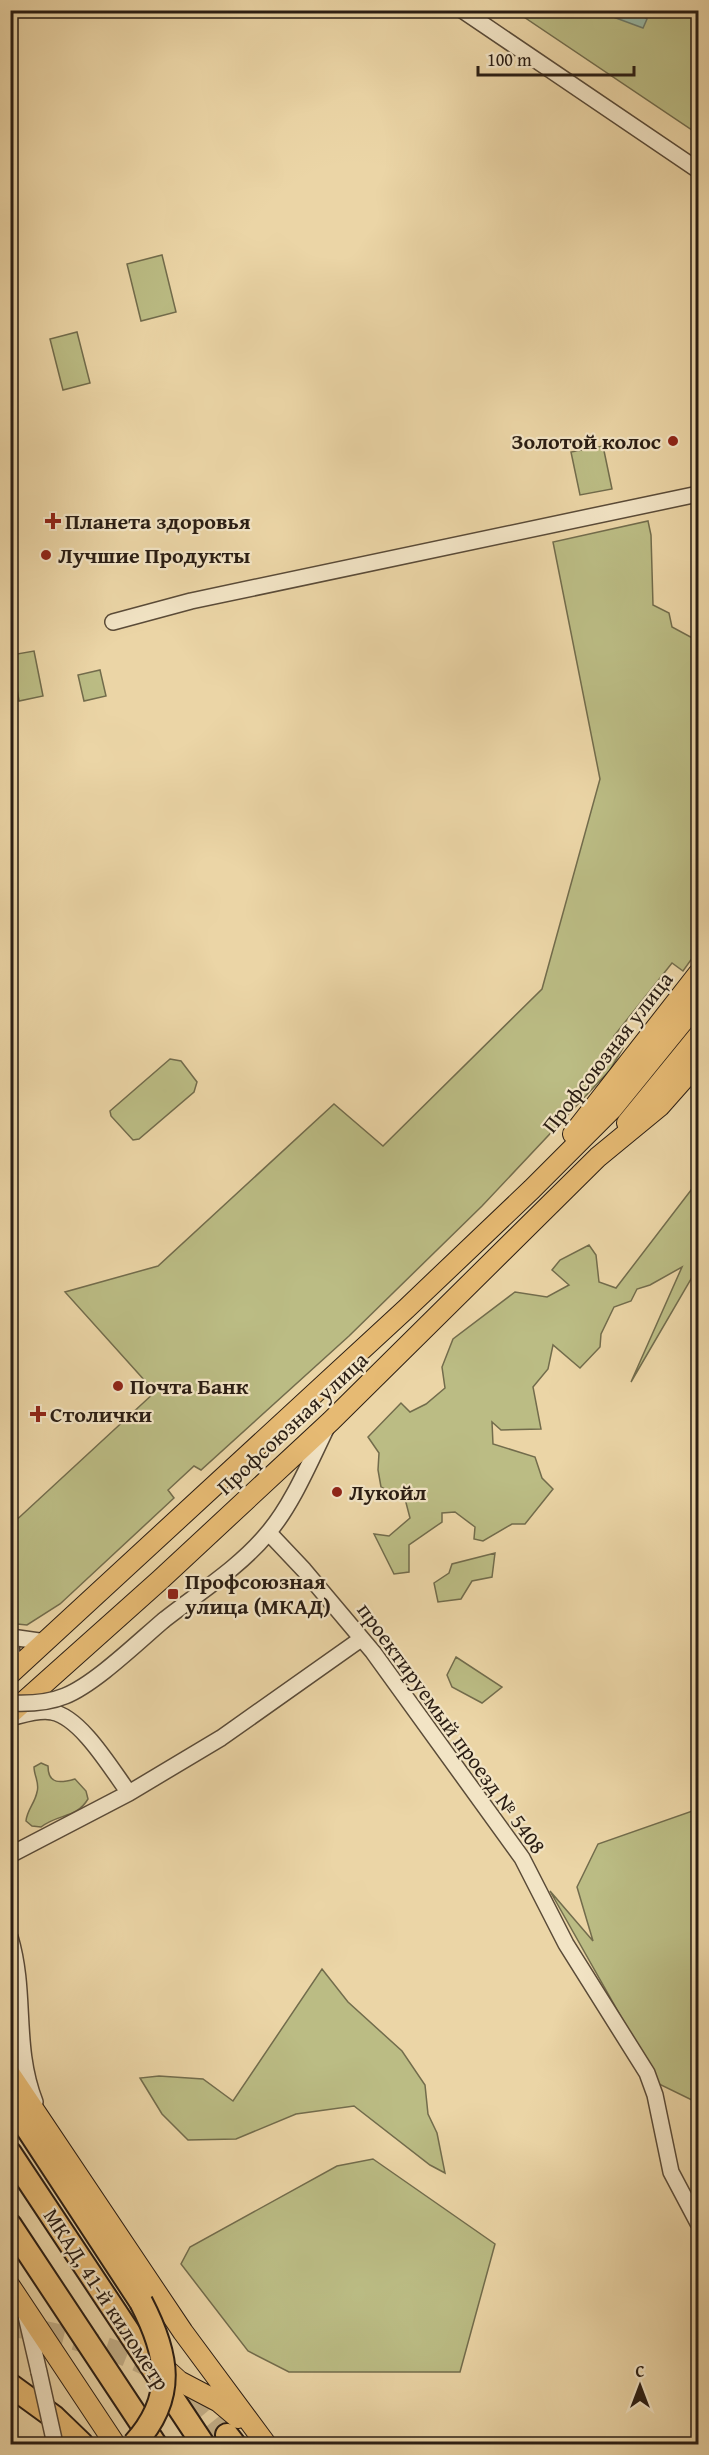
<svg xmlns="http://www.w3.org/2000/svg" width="709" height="2455" viewBox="0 0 709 2455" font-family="'Gentium Book Plus',serif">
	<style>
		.green { fill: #bbbc84; stroke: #726c4c; stroke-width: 1.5 }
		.water { fill: #98b9a7; stroke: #6c7b6c; stroke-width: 1.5 }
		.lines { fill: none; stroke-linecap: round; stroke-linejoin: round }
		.highway-tunnel { stroke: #c4b089; stroke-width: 22; stroke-dasharray: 22 11; stroke-linecap: butt }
		.minor-casing { stroke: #5a4b38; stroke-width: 18 }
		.major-casing { stroke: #2a1d13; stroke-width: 22 }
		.highway-casing { stroke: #2a1d13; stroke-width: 26 }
		.minor { stroke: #f2e4c5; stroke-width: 15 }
		.major { stroke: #e6ba73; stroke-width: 20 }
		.highway { stroke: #e6ba73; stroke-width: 22 }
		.minor-bridge-casing { stroke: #5a4b38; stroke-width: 18; stroke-linecap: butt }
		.highway-bridge-casing { stroke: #2a1d13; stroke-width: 26; stroke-linecap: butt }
		.minor-bridge { stroke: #f2e4c5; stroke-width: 15 }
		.highway-bridge { stroke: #e6ba73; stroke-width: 22 }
		.poi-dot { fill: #8f2418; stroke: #f2e4c5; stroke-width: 2 }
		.labels { text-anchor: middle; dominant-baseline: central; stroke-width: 4.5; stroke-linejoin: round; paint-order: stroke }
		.poi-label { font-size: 22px; font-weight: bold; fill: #2a1d13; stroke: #f2e4c5; text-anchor: start }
		.street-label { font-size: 22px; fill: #2a1d13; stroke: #f2e4c5 }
	</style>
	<rect width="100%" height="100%" fill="#ebd5a6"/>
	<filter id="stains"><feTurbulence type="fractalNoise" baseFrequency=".00333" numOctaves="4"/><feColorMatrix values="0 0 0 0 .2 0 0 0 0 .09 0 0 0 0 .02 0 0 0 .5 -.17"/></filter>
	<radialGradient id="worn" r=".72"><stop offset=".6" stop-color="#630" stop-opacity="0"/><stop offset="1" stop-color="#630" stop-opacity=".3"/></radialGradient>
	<!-- green -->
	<path class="green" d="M515,11H698V134Z
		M162,255L176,312L141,321L127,264Z
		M77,332L90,383L63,390L50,339Z
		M603,446L612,489L580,495L571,452Z
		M648,521L651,535L653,605L669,613L672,627L698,641V950L683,971L672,963L614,1036L623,1048L610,1070L482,1206L349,1336L201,1470L194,1466L168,1490L174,1498L60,1604L27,1625L17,1624L11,1621V1525L155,1392L65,1292L158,1266L334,1104L383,1146L542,989L600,779L553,542Z
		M34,651L43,696L19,701L11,655Z
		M100,670L106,696L84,701L78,675Z
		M170,1059L181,1061L197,1082L194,1092L139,1139L133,1140L111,1116L110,1111Z
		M698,1181V1267L631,1382L682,1267L650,1285L637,1289L631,1301L614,1307L601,1334L600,1347L580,1368L553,1345L548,1369L533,1387L541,1429L501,1430L492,1422L493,1444L535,1457L542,1478L553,1489L525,1524H512L483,1541L474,1539L475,1527L455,1512L442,1513V1522L409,1545V1572L394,1574L374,1534L389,1536L410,1518L404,1495L390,1492L381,1487L378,1470L379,1453L368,1437L401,1403L410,1412L426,1404L445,1388L442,1367L453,1339L515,1292L547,1297L569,1285L552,1270L560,1260L589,1245L596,1255L599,1282L616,1288Z
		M495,1553L492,1577L472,1581L461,1599L438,1602L434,1583L449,1573L452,1564Z
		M456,1657L502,1687L482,1703L452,1687L447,1675Z
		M41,1763L48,1766C48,1785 61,1783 75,1779L86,1791L88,1799C76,1819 59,1813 41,1827L32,1826L26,1821C27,1810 35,1803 37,1792C40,1783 34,1776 34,1767Z
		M698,1809V2103L659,2084L550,1891L593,1941L577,1887L598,1844Z
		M322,1969L348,2002L402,2051L425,2085L428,2114L437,2133L445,2173L430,2165L354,2106L296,2114L236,2139L188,2140L162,2114L140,2078L159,2076L203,2079L233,2101Z
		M373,2159L495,2244L460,2372H289L248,2351L181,2264L190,2247L337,2166Z"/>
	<!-- water -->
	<path class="water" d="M597,11H635L647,19L643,28Z"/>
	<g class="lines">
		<!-- highway-tunnel -->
		<path class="highway-tunnel" d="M10,2325C75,2338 138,2350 190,2393C204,2405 215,2421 227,2435"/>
		<!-- minor casing -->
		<g class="minor-casing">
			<path id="minor" d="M462,10L698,170
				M113,622L191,601L698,494
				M269,1533L304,1570L373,1652L522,1858L566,1944L647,2073L655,2095L671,2172L698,2223
				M164,1620C198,1593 239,1568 267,1534C291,1507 310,1462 326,1429
				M10,1636L14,1671
				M11,1637L46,1642
				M10,1718C23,1715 39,1709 52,1712C81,1717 112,1770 129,1793
				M10,1855L129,1793L221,1738L361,1639
				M10,1937C27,1994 13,2045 35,2102
				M26,2316L39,2372"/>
		</g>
		<!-- major casing -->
		<g class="major-casing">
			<path id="major" d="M627,1123L698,1036
				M573,1134L698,974
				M10,1674L406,1309L532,1189L612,1109L698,1003
				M10,1714L160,1580L331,1421L598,1157L660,1106L698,1063
				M10,2074L183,2332L266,2444
				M10,2286L115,2444
				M156,2360L179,2381L219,2402L238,2418"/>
		</g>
		<!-- highway casing -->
		<g class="highway-casing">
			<path id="highway" d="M10,2102L141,2302
				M10,2153L203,2444
				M10,2225L155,2444
				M10,2385L54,2417L82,2444
				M227,2435L234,2444"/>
		</g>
		<!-- minor -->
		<use href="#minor" class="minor"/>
		<!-- major -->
		<use href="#major" class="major"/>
		<!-- highway -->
		<use href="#highway" class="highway"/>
		<!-- minor-bridge casing -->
		<g class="minor-bridge-casing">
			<path id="minor-bridge" d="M10,1703C29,1704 48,1703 65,1696C95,1684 138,1642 164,1620
				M39,2372L55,2444"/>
		</g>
		<!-- highway-bridge casing -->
		<g class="highway-bridge-casing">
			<path id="highway-bridge" d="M134,2444C177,2397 168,2354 141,2302"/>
		</g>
		<!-- minor-bridge -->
		<use href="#minor-bridge" class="minor-bridge"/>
		<!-- highway-bridge -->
		<use href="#highway-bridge" class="highway-bridge"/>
	</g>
	<!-- markers -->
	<g class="poi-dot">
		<circle cx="673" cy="441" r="6"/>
		<path d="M50 512h6v6h6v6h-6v6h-6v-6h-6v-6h6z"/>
		<circle cx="46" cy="555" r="6"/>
		<circle cx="118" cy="1386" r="6"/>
		<path d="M35 1405h6v6h6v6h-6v6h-6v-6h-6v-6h6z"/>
		<circle cx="337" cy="1492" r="6"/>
		<rect x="167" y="1588" width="12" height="12" rx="3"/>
	</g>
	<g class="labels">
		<!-- poi labels -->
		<g class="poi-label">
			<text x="661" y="441" text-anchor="end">Золотой колос</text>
			<text x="65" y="521">Планета здоровья</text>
			<text x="58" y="555">Лучшие Продукты</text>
			<text x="130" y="1386">Почта Банк</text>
			<text x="50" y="1414">Столички</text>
			<text x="349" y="1492">Лукойл</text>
			<text x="185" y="1581">Профсоюзная<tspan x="185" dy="25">улица (МКАД)</tspan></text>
		</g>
		<!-- street labels -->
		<g class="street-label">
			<text transform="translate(607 1052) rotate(-52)">Профсоюзная улица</text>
			<text transform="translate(292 1423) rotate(-43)">Профсоюзная улица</text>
			<text transform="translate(452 1728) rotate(54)">проектируемый проезд № 5408</text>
			<text transform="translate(107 2299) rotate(57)">МКАД, 41-й километр</text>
		</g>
	</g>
	<!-- margin -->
	<rect width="709" height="2455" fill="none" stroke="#ebd5a6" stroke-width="36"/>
	<rect x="12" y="12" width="685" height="2431" fill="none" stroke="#2a1d13" stroke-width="3"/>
	<rect x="18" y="18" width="673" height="2419" fill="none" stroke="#2a1d13" stroke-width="1.5"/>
	<!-- north arrow -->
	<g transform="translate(640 2386)" stroke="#f2e4c5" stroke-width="4.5" paint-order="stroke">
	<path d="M0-4.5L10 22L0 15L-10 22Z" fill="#2a1d13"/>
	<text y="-9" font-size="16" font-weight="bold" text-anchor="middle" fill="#2a1d13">С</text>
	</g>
	<!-- scale -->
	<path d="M478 66v9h156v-9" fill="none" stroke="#2a1d13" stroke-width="3"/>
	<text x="487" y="66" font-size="18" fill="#2a1d13" stroke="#f2e4c5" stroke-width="4.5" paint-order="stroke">100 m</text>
	<rect width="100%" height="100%" filter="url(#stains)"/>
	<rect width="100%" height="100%" fill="url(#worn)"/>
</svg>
